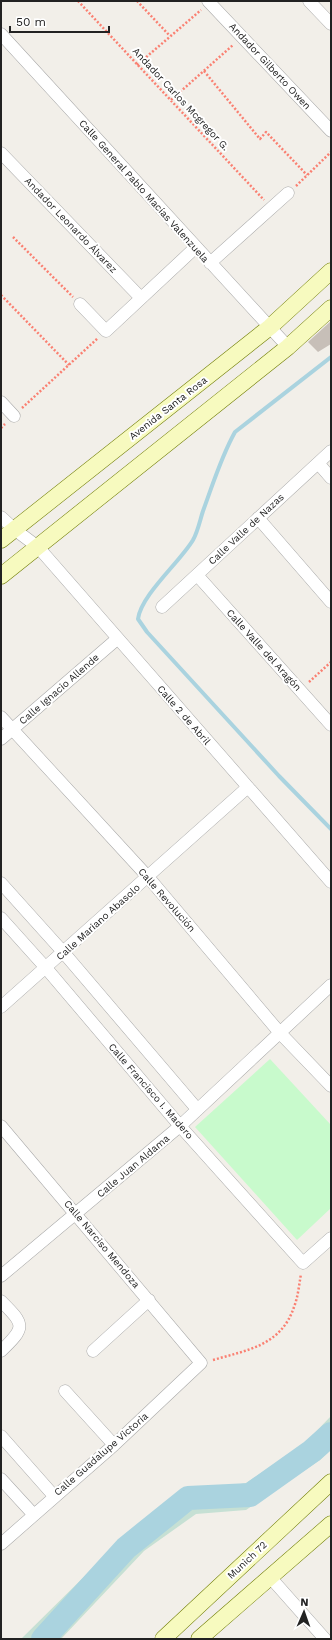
<svg xmlns="http://www.w3.org/2000/svg" width="332" height="1640" viewBox="0 0 332 1640" font-family="'Work Sans',sans-serif">
	<style>
		.wetland { fill: #c6e0d4 }
		.park { fill: #c8facc }
		.lines { fill: none; stroke-linecap: round; stroke-linejoin: round }
		.stream { stroke: #aad3df; stroke-width: 4 }
		.river { stroke: #aad3df; stroke-width: 24 }
		.building { fill: #c7bfb8 }
		.street-casing { stroke: #a9a9a9; stroke-width: 13 }
		.secondary-casing { stroke: #707d05; stroke-width: 17 }
		.path { stroke: #fa8072; stroke-width: 2.5; stroke-dasharray: 2 2; stroke-linecap: butt }
		.street { stroke: #fff; stroke-width: 12 }
		.secondary { stroke: #f7fabf; stroke-width: 16 }
		.labels { text-anchor: middle; dominant-baseline: central; stroke-width: 4; stroke-linejoin: round; paint-order: stroke }
		.street-label { font-size: 10px; fill: #222; stroke: #fff }
	</style>
	<rect width="100%" height="100%" fill="#f2efe9"/>
	<!-- wetland -->
	<path class="wetland" d="M331,1416V1450L320,1460L246,1510L196,1514L144,1551L61,1639H21L105,1556L126,1548L171,1497L246,1483L303,1445Z"/>
	<!-- park -->
	<path class="park" d="M270,1059L331,1125V1208L297,1240L195,1127Z"/>
	<g class="lines">
		<!-- stream -->
		<path class="stream" d="M331,357L235,432C221,457 213,484 203,511C200,520 198,531 193,540C180,562 141,595 138,619L147,632L279,776L331,829"/>
		<!-- river -->
		<path class="river" d="M43,1639L126,1548L188,1498L250,1495L312,1451L331,1434"/>
	</g>
	<!-- building -->
	<path class="building" d="M331,321V344L318,352L308,342Z"/>
	<g class="lines">
		<!-- street casing -->
		<g class="street-casing">
			<path id="street" d="M208,1L331,131
				M309,1L331,24
				M1,34L288,347
				M1,153L141,298
				M210,263L288,193
				M80,304L106,331L196,247
				M1,402L14,416
				M318,463L331,478
				M1,517L14,529L38,547L331,882
				M258,518L331,602
				M197,575L331,725
				M162,607L331,451
				M1,717L148,877L280,1033L331,1086
				M1,739L117,639
				M1,883L64,953L197,1109
				M1,918L46,968L180,1126L303,1263L331,1238
				M1,1007L248,787
				M1,1126L201,1363L114,1445L1,1544
				M1,1276L180,1126L331,985
				M1,1301C25,1325 26,1327 1,1351
				M93,1351L149,1300
				M65,1391L114,1445
				M1,1436L54,1496
				M1,1479L34,1515
				M270,1577L325,1639"/>
		</g>
		<!-- secondary casing -->
		<g class="secondary-casing">
			<path id="secondary" d="M1,540L270,327L331,271
				M1,576L288,347L331,308
				M163,1639L331,1482
				M199,1639L331,1524"/>
		</g>
		<!-- path -->
		<path class="path" d="M78,1L264,200
			M137,1L170,36
			M137,65L201,10
			M204,71L260,139L266,132L307,175
			M171,100L233,45
			M296,186L331,152
			M13,237L73,297
			M1,295L69,365
			M22,408L98,338
			M1,428L5,424
			M309,682L331,662
			M213,1360C247,1350 281,1346 294,1307C298,1297 299,1285 301,1274"/>
		<!-- street -->
		<use href="#street" class="street"/>
		<!-- secondary -->
		<use href="#secondary" class="secondary"/>
	</g>
	<g class="labels">
		<!-- street labels -->
		<g class="street-label">
			<text transform="translate(270 66) rotate(47)">Andador Gilberto Owen</text>
			<text transform="translate(181 99) rotate(47)">Andador Carlos Mcgregor G.</text>
			<text transform="translate(144 191) rotate(48)">Calle General Pablo Macías Valenzuela</text>
			<text transform="translate(71 225) rotate(46)">Andador Leonardo Álvarez</text>
			<text transform="translate(168 408) rotate(-38)">Avenida Santa Rosa</text>
			<text transform="translate(246 529) rotate(-43)">Calle Valle de Nazas</text>
			<text transform="translate(264 650) rotate(48)">Calle Valle del Aragón</text>
			<text transform="translate(59 689) rotate(-41)">Calle Ignacio Allende</text>
			<text transform="translate(184 715) rotate(49)">Calle 2 de Abril</text>
			<text transform="translate(167 900) rotate(49)">Calle Revolución</text>
			<text transform="translate(98 922) rotate(-42)">Calle Mariano Abasolo</text>
			<text transform="translate(151 1091) rotate(49)">Calle Francisco I. Madero</text>
			<text transform="translate(133 1166) rotate(-40)">Calle Juan Aldama</text>
			<text transform="translate(102 1244) rotate(50)">Calle Narciso Mendoza</text>
			<text transform="translate(101 1454) rotate(-41)">Calle Guadalupe Victoria</text>
			<text transform="translate(247 1560) rotate(-43)">Munich 72</text>
		</g>
	</g>
	<!-- border -->
	<rect width="332" height="1640" fill="none" stroke="#222222" stroke-width="4"/>
	<!-- north arrow -->
	<g transform="translate(304 1612) rotate(2)" stroke="#ffffff" stroke-width="3" paint-order="stroke">
	<path d="M0-3L7 15L0 10L-7 15Z" fill="#222222"/>
	<text y="-6" font-size="11" font-weight="bold" text-anchor="middle" fill="#222222">N</text>
	</g>
	<!-- scale -->
	<path d="M10 26v6h99v-6" fill="none" stroke="#222222" stroke-width="2"/>
	<text x="16" y="26" font-size="12" fill="#222222" stroke="#ffffff" stroke-width="3" paint-order="stroke">50 m</text>
</svg>
